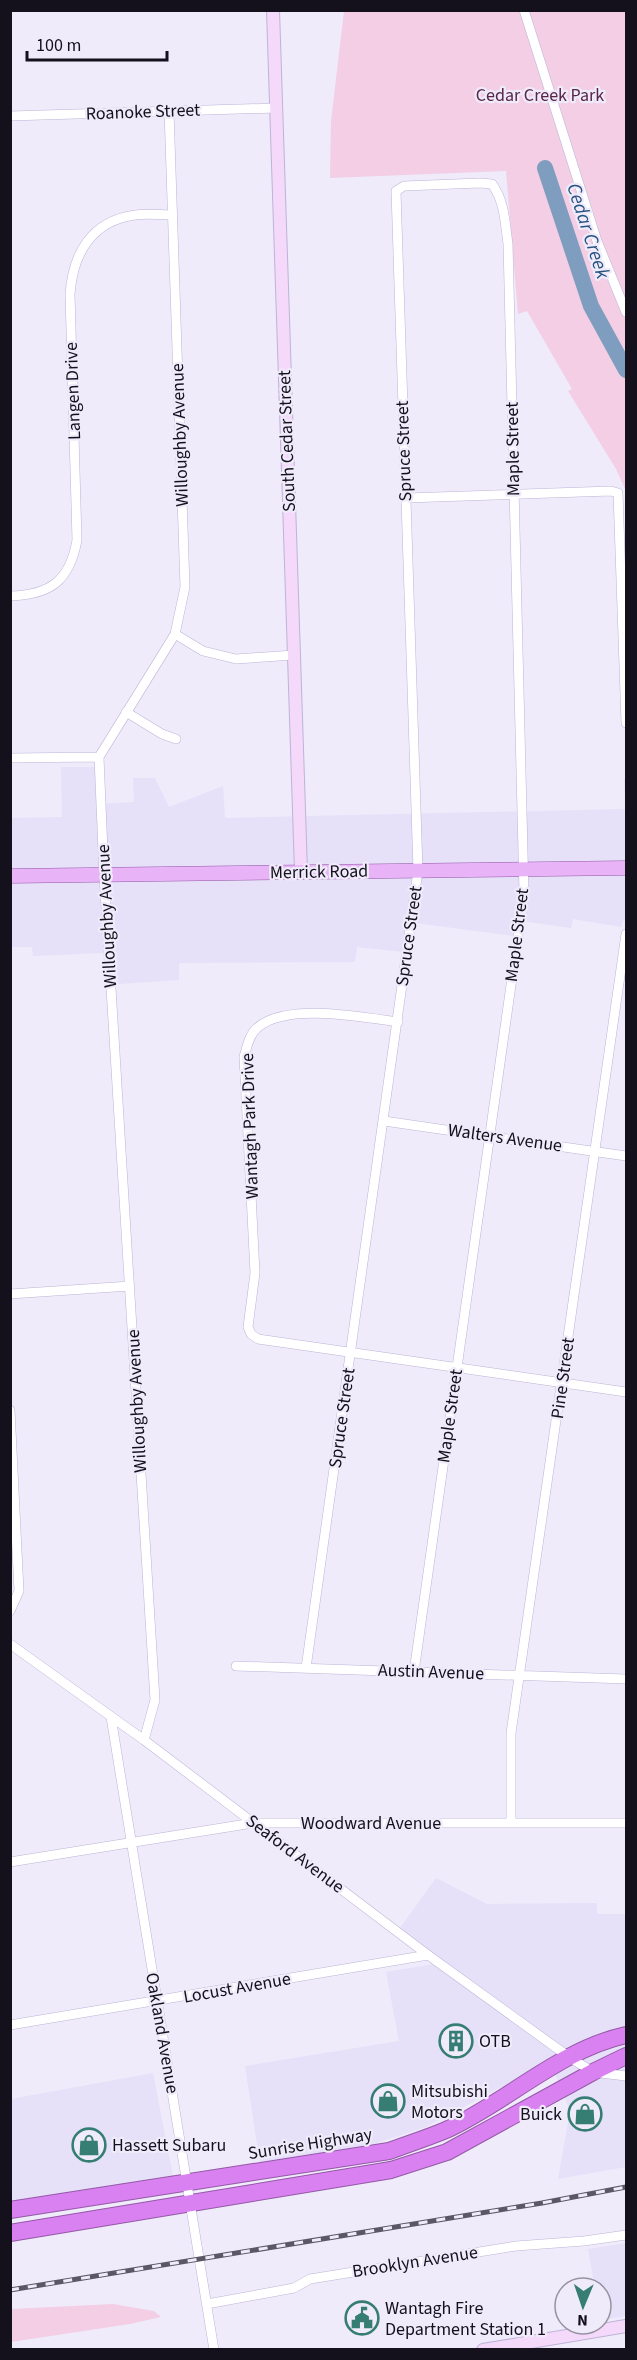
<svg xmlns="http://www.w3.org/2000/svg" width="637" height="2360" viewBox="0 0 637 2360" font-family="'Source Sans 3',sans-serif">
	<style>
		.built { fill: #e6e0f9 }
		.green { fill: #f3cee5 }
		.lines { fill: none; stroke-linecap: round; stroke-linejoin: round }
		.river { stroke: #7f9dbe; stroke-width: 16 }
		.street-casing { stroke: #bdb4d6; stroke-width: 10 }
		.secondary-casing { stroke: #bdb4d6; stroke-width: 14 }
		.primary-casing { stroke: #9459a6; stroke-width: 15 }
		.highway-casing { stroke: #9459a6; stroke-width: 18 }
		.street { stroke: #fff; stroke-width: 9 }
		.secondary { stroke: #f4d9fb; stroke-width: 12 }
		.primary { stroke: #e8b3f7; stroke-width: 14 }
		.highway { stroke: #d981f1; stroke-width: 16 }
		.rail-casing { stroke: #5b5764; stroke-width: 5 }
		.rail { stroke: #efebfa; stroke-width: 3; stroke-dasharray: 9; stroke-linecap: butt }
		.labels { text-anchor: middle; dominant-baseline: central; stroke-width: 4.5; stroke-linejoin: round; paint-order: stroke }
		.park-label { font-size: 18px; fill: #592548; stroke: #efebfa }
		.street-label { font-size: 18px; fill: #14101c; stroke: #efebfa }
		.poi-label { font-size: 18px; fill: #14101c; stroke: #efebfa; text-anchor: start }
		.water-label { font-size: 20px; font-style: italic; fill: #285380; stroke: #efebfa }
	</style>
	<rect width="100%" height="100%" fill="#efebfa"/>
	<!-- built -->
	<path class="built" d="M61,767H95L97,804L134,802L133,778H155L169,807L223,786L225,818L625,809L624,778H626V921L623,920L621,927L573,919L571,928L515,920L513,936L408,922L403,952L357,947L355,962L179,963V980L105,985L103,953L33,956L32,947H11L10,818L62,817Z
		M436,1878L487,1904L597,1903V1914H626V2167L558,2179L570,2111L550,2061L426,2127L373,2144L260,2163L245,2066L399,2041L386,1972L434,1964L395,1935Z
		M153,2073L173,2176L11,2202V2099Z
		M626,2243V2316L601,2320V2288H595L588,2249Z"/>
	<!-- green -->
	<path class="green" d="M344,11H626V491L616,469L568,391L572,389L527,311L518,314L506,171L330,178L331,121Z
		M113,2304L154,2311L161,2317L130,2324L11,2342V2309Z"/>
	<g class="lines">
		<!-- river -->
		<path class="river" d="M545,168L591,306L626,370"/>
		<!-- street casing -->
		<g class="street-casing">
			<path id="street" d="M524,10L597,241L626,312
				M10,116L276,108
				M406,498L611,491L618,493L626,723
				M10,596C51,595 70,580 77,540L70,294C73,254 91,221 135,215C147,213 161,215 173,215
				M175,634L203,651L236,659L294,655
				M126,712L162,734L176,739
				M10,758L99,757
				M398,1022C363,1017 285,1002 257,1028C249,1035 247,1047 244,1057L255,1273L248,1327L251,1334L258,1339L626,1392
				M384,1121L626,1156
				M10,1294L130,1286
				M10,1410L19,1591L10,1611
				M10,1644L144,1740L428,1955L569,2057L593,2072L626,2076
				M236,1666L626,1679
				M306,1668L418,871L396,191L404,186L480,183L492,184C505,202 505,223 508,244L524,893L414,1672
				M111,1717L214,2350
				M144,1740L155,1700L104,875L99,757L175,634L185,587L169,111
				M511,1822V1733L626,934
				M10,1862L253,1823H626
				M10,2025L428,1955
				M207,2304L294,2288L310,2279L516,2246L584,2241L626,2235"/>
		</g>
		<!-- secondary casing -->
		<g class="secondary-casing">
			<path id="secondary" d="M273,10L301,872
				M483,2350L626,2326"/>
		</g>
		<!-- primary casing -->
		<g class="primary-casing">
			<path id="primary" d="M10,876L626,868"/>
		</g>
		<!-- highway casing -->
		<g class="highway-casing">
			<path id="highway" d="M10,2210L389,2151C408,2144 427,2138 446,2130C507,2102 559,2050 626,2035
				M10,2233L391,2170L447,2152L593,2072L626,2056"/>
		</g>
		<!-- street -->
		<use href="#street" class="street"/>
		<!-- secondary -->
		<use href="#secondary" class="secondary"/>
		<!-- primary -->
		<use href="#primary" class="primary"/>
		<!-- highway -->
		<use href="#highway" class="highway"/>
		<!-- rail casing -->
		<g class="rail-casing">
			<path id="rail" d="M10,2290L542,2203L626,2187"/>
		</g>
		<!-- rail -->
		<use href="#rail" class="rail"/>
	</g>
	<!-- icons -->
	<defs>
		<g id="building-ring" transform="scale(1.725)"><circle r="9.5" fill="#efebfa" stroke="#367d74" stroke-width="1.5"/><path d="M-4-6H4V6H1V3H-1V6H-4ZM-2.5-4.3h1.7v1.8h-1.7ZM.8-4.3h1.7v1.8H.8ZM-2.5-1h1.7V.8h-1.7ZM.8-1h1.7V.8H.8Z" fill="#367d74"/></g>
		<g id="shop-ring" transform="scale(1.725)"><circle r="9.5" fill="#efebfa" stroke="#367d74" stroke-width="1.5"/><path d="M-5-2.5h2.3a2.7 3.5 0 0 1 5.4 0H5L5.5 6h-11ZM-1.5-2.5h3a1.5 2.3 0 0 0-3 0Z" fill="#367d74"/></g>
		<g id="civic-ring" transform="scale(1.725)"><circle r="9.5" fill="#efebfa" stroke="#367d74" stroke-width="1.5"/><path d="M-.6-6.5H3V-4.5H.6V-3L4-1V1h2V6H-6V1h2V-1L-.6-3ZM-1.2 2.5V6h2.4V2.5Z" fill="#367d74"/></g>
	</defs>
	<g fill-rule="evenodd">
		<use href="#building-ring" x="456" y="2041"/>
		<use href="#shop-ring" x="388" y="2101"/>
		<use href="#shop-ring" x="585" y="2114"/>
		<use href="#shop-ring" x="89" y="2145"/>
		<use href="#civic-ring" x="362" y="2318"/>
	</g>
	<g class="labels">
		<!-- park labels -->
		<g class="park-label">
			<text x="540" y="95">Cedar Creek Park</text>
		</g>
		<!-- street labels -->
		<g class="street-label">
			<text transform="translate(143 112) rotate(-2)">Roanoke Street</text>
			<text transform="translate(73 391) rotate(-92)">Langen Drive</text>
			<text transform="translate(180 435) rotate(-92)">Willoughby Avenue</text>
			<text transform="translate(287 441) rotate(-92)">South Cedar Street</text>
			<text transform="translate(513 449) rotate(-91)">Maple Street</text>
			<text transform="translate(404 451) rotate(-92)">Spruce Street</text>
			<text transform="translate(319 872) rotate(-1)">Merrick Road</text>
			<text transform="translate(107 916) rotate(-93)">Willoughby Avenue</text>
			<text transform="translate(517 935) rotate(-83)">Maple Street</text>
			<text transform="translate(409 936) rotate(-82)">Spruce Street</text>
			<text transform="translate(250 1126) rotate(-92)">Wantagh Park Drive</text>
			<text transform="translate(505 1138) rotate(8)">Walters Avenue</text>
			<text transform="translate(563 1378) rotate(-82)">Pine Street</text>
			<text transform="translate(137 1401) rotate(-93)">Willoughby Avenue</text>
			<text transform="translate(450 1416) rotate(-82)">Maple Street</text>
			<text transform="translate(342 1418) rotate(-82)">Spruce Street</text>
			<text transform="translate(431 1672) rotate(2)">Austin Avenue</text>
			<text x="371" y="1823">Woodward Avenue</text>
			<text transform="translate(295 1854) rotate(37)">Seaford Avenue</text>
			<text transform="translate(237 1988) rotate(-10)">Locust Avenue</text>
			<text transform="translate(162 2033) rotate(80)">Oakland Avenue</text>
			<text transform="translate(310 2144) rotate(-9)">Sunrise Highway</text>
			<text transform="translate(415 2262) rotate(-9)">Brooklyn Avenue</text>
		</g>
		<!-- poi labels -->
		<g class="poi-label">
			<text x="479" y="2041">OTB</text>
			<text x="411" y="2091">Mitsubishi<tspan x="411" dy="21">Motors</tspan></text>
			<text x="562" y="2114" text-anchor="end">Buick</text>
			<text x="112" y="2145">Hassett Subaru</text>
			<text x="385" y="2308">Wantagh Fire<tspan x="385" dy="21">Department Station 1</tspan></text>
		</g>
		<!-- water labels -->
		<g class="water-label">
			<text transform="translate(588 231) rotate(72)">Cedar Creek</text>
		</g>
	</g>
	<!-- border -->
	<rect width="637" height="2360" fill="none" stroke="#14101c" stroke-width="24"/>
	<!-- north arrow -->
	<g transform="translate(583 2306) rotate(182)"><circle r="28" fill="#efebfa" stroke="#9793a1" stroke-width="1.5"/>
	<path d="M0-4.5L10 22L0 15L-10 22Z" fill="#367d74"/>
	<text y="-9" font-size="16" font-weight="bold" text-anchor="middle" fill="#14101c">N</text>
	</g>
	<!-- scale -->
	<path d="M27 51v9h140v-9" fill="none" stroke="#14101c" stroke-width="3"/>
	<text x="36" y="51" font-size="18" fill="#14101c" stroke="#efebfa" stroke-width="4.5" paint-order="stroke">100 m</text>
</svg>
